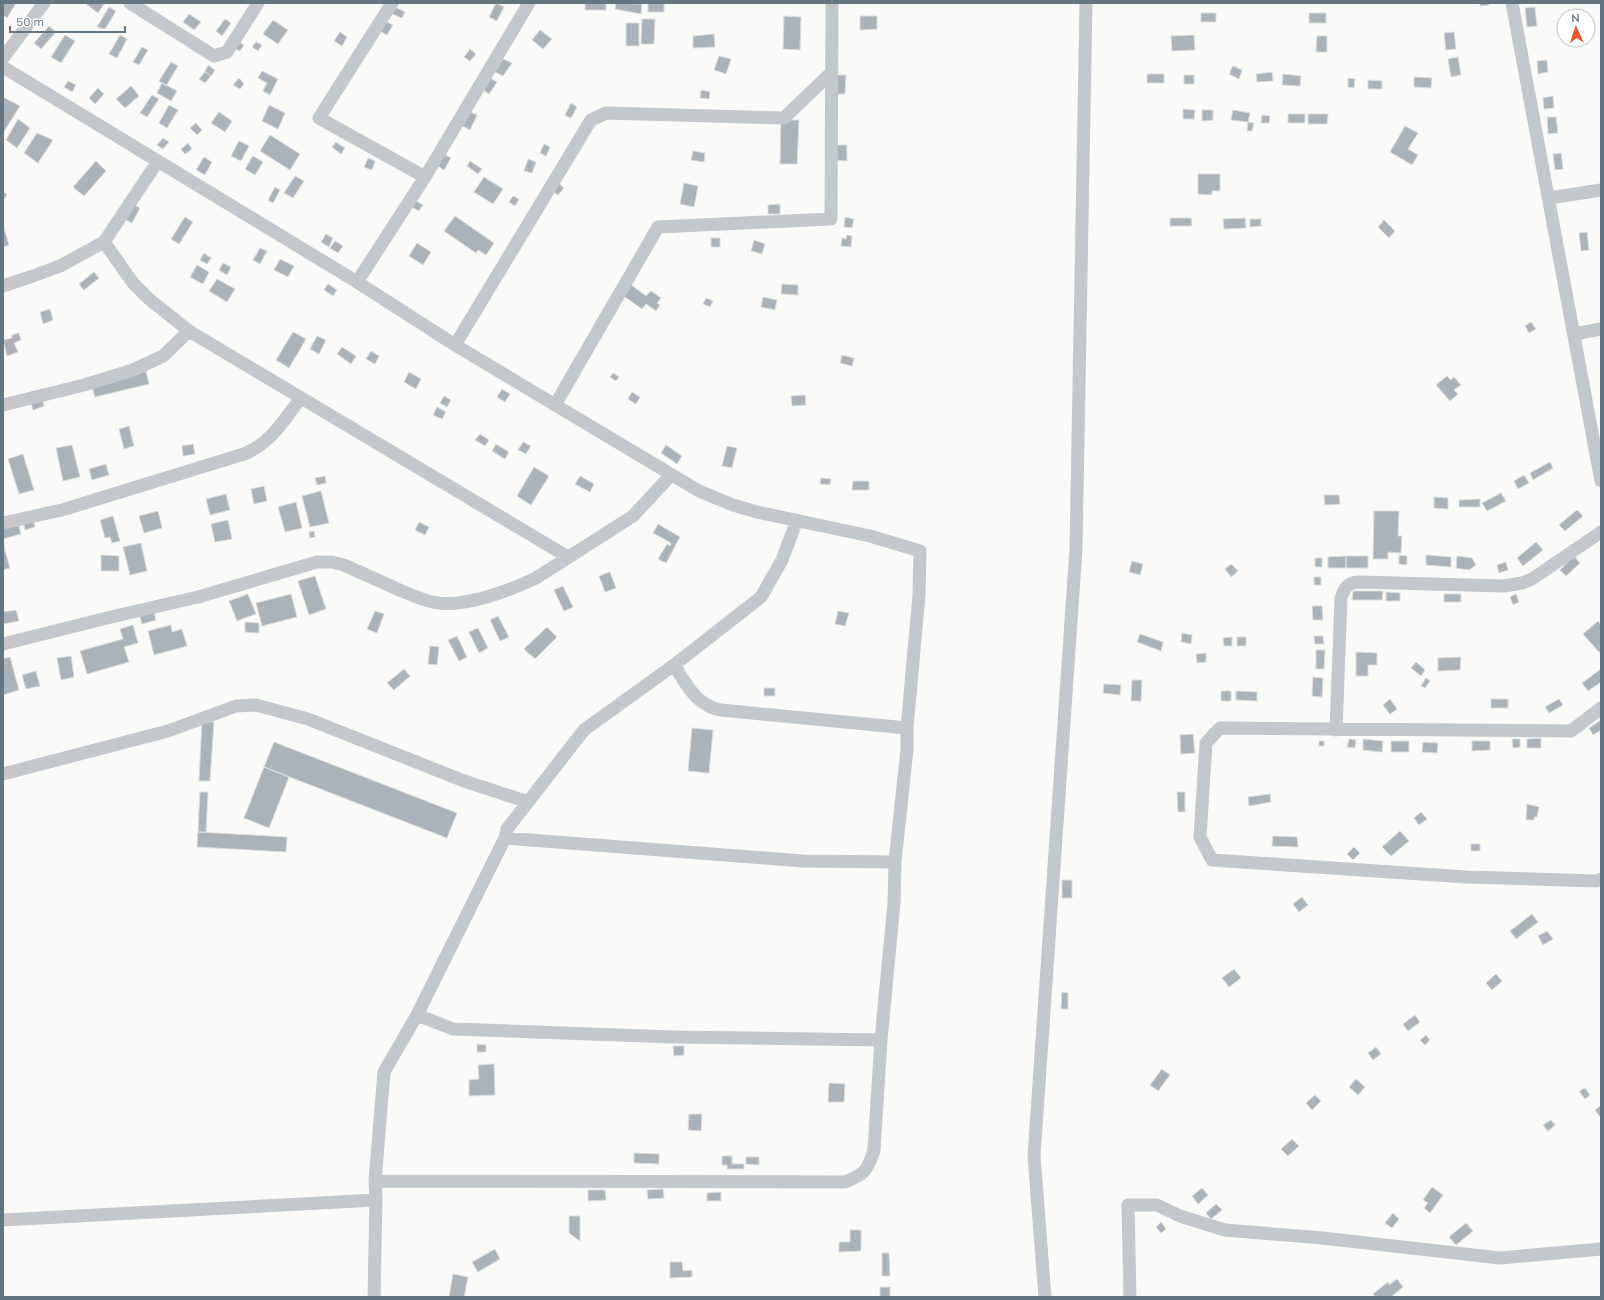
<svg xmlns="http://www.w3.org/2000/svg" width="1604" height="1300" viewBox="0 0 1604 1300" font-family="Mulish,sans-serif">
	<style>
		.building { fill: #aab3b9; stroke: #dcdcda }
		.lines { fill: none; stroke-linecap: round; stroke-linejoin: round }
		.street { stroke: #c3c8cc; stroke-width: 13 }
	</style>
	<rect width="100%" height="100%" fill="#fafaf8"/>
	<!-- building -->
	<path class="building" d="M3,3H16L7,18L3,15Z
		M87,3H102L104,4L98,13L86,4Z
		M496,3L504,7L497,21L489,17Z
		M585,3H606V10H585Z
		M616,3L642,4L641,14L615,9Z
		M648,3H664V12H648Z
		M1480,3H1488L1489,5L1480,6Z
		M393,6L405,12L402,18L390,13Z
		M109,7L116,11L105,29L97,27Z
		M1535,7L1537,26L1527,27L1525,8Z
		M1201,13H1216V22H1201Z
		M1309,13H1326V23H1309Z
		M189,14L201,22L194,30L183,22Z
		M784,16L801,17L800,50L783,49Z
		M860,16H877V29L860,30Z
		M225,19L231,23L222,36L216,31Z
		M642,19H655L654,44H641Z
		M273,20L288,30L278,44L263,34Z
		M383,20L393,25L387,35L378,30Z
		M626,23H639V46H626Z
		M49,26L56,32L41,49L34,43Z
		M540,30L552,39L543,49L532,40Z
		M340,32L347,37L342,46L334,41Z
		M1454,32L1456,49L1446,50L1444,33Z
		M714,34L715,47L693,48V36Z
		M65,35L75,41L61,63L51,57Z
		M120,35L127,39L117,58L109,54Z
		M1194,35L1195,50L1172,51L1171,36Z
		M1317,36H1327V52H1316Z
		M237,41L244,45L240,51L233,48Z
		M256,42L262,45L258,51L252,47Z
		M142,47L148,50L139,65L133,62Z
		M470,49L476,54L470,61L464,57Z
		M719,56L731,59L726,74L714,70Z
		M1458,57L1461,75L1451,77L1448,59Z
		M503,59L512,63L503,76L495,72Z
		M1547,60L1548,72L1538,74L1537,61Z
		M171,62L178,66L166,86L159,81Z
		M208,65L215,70L211,76L205,72Z
		M1233,66L1242,70L1239,79L1229,74Z
		M262,71L278,79L270,95L263,91L267,83L258,78Z
		M205,72L211,76L205,83L199,79Z
		M1272,72L1273,81L1257,82L1256,74Z
		M1147,74H1164V83H1147Z
		M1283,74L1301,76L1300,86L1282,85Z
		M835,75H846L845,94H835Z
		M1184,75H1194V84H1184Z
		M1414,77L1432,78L1431,88L1414,87Z
		M239,78L244,84L240,89L233,85Z
		M490,78L497,82L489,94L482,89Z
		M1348,78L1355,79L1354,88L1348,87Z
		M1368,80L1382,81V89H1368Z
		M68,81L76,85L72,92L64,87Z
		M162,83L177,91L171,101L157,93Z
		M131,86L139,96L125,108L116,99Z
		M98,88L104,94L95,104L89,98Z
		M701,90L710,92L709,99L700,98Z
		M152,95L159,99L147,117L140,113Z
		M1553,96L1554,108L1544,109L1543,98Z
		M3,97L20,106L3,133Z
		M571,103L577,107L571,118L565,115Z
		M169,105L178,110L167,128L159,123Z
		M269,105L285,113L278,129L262,121Z
		M1183,109L1195,110L1194,119H1183Z
		M1202,110H1213V120L1202,121Z
		M1233,110L1250,113L1248,122L1231,120Z
		M468,111L477,115L470,130L461,125Z
		M219,112L232,121L225,132L211,123Z
		M1288,114H1305V123H1288Z
		M1308,114H1328L1327,124H1308Z
		M1262,115L1270,116L1269,123H1261Z
		M1547,117H1556L1558,133L1548,134Z
		M18,119L30,128L17,148L6,140Z
		M781,120H799L797,164H780Z
		M1248,122L1254,123L1252,131H1247Z
		M196,123L202,130L197,135L190,128Z
		M1405,126L1418,133L1408,149L1418,155L1412,165L1390,152Z
		M37,133L53,140L38,163L24,153Z
		M270,135L300,154L290,170L260,151Z
		M163,138L169,142L163,149L157,145Z
		M239,141L249,146L241,161L231,156Z
		M336,142L345,148L341,154L332,147Z
		M188,143L192,149L185,154L181,149Z
		M544,144L550,147L546,156L540,153Z
		M835,145H847V161L835,160Z
		M693,151L705,153L704,162L691,160Z
		M1561,153L1563,169L1555,170L1553,154Z
		M444,154L451,158L444,170L438,166Z
		M253,156L263,162L255,175L245,169Z
		M204,157L212,162L205,175L196,170Z
		M368,158L375,161L372,170L364,167Z
		M528,159L536,162L532,173L524,171Z
		M96,161L106,171L84,196L73,187Z
		M470,161L482,169L478,174L467,166Z
		M1198,174H1220V191H1212V195L1198,194Z
		M295,176L304,181L293,198L284,193Z
		M484,177L503,189L493,204L474,192Z
		M557,182L564,188L558,195L551,190Z
		M684,183L698,186L694,207L680,204Z
		M275,187L280,190L273,203L268,200Z
		M3,192L7,194L3,201Z
		M513,196L519,199L515,206L509,202Z
		M416,201L423,205L419,211L412,207Z
		M133,204L140,208L132,223L124,219Z
		M780,204V214H768V205Z
		M455,216L494,243L486,255L478,250L476,253L444,231Z
		M185,217L193,222L179,244L171,239Z
		M845,217L854,219L852,228L844,227Z
		M1170,218H1191L1192,226H1170Z
		M1245,218L1246,228L1224,229L1223,219Z
		M1250,219H1261V226L1250,227Z
		M1384,220L1395,231L1389,238L1378,227Z
		M3,225L9,245L3,247Z
		M1587,232L1589,250L1581,251L1579,233Z
		M326,234L333,238L329,247L321,242Z
		M847,235L852,236L851,247L841,246L842,238L846,239Z
		M711,238H720V247H711Z
		M754,240L765,244L762,254L751,251Z
		M335,241L343,246L338,253L330,248Z
		M417,243L431,252L423,265L409,256Z
		M260,248L267,251L260,264L253,260Z
		M204,253L211,258L207,264L200,260Z
		M280,259L294,266L288,277L274,270Z
		M223,263L231,267L227,275L219,270Z
		M197,265L209,272L203,284L190,277Z
		M94,272L99,278L84,290L79,284Z
		M217,279L235,289L227,302L209,291Z
		M328,284L337,290L333,296L324,290Z
		M630,284L646,296L651,291L661,298L657,303L660,305L656,311L646,304L642,309L622,295Z
		M782,284L798,285V295L781,294Z
		M763,297L777,300L775,310L761,307Z
		M706,298L713,301L710,307L703,304Z
		M50,309L53,320L43,324L40,312Z
		M1531,322L1536,329L1529,333L1525,326Z
		M293,332L306,339L289,368L276,360Z
		M19,333L21,340L14,343L18,352L7,356L3,340L12,338V335Z
		M317,336L326,340L319,354L310,349Z
		M342,347L356,356L351,364L337,354Z
		M371,351L379,356L375,364L366,359Z
		M842,355L854,358L852,366L840,363Z
		M146,371L149,384L95,397L92,387Z
		M409,372L421,379L416,389L404,382Z
		M613,373L619,377L616,381L610,377Z
		M1447,376L1451,380L1454,377L1461,385L1454,390L1458,394L1450,401L1436,385Z
		M502,389L510,394L505,402L497,397Z
		M632,392L640,397L636,404L628,399Z
		M805,395L806,405L792,406L791,396Z
		M41,396L44,406L33,410L30,400Z
		M444,396L451,400L447,407L440,403Z
		M437,407L446,412L442,419L433,415Z
		M129,426L134,446L124,449L119,429Z
		M480,434L489,440L485,446L475,440Z
		M523,442L531,446L526,454L518,450Z
		M193,444L195,454L183,456L182,446Z
		M496,444L509,452L505,459L492,451Z
		M72,445L80,477L63,481L56,448Z
		M666,445L682,456L677,464L661,453Z
		M727,446L737,448L732,468L722,466Z
		M23,454L34,490L19,494L8,459Z
		M1550,462L1553,468L1533,480L1530,473Z
		M106,464L109,475L92,480L89,469Z
		M534,467L549,476L531,505L517,496Z
		M1524,475L1529,483L1518,489L1514,481Z
		M325,476L326,483L317,485L315,478Z
		M580,476L594,484L590,492L575,484Z
		M821,478L831,479L830,485L820,484Z
		M853,481H869V490H852Z
		M264,486L267,501L254,504L251,489Z
		M321,491L329,523L310,527L302,496Z
		M1501,493L1506,501L1487,511L1482,503Z
		M226,494L230,510L210,515L206,499Z
		M1324,495H1339L1340,504L1325,505Z
		M1434,497L1448,498V509L1434,508Z
		M1480,499V507H1459V500Z
		M296,502L302,528L285,532L278,507Z
		M1577,510L1583,516L1565,531L1559,525Z
		M158,511L162,528L144,533L139,516Z
		M1374,511H1399L1398,536H1402L1401,553L1388,552V559H1373Z
		M113,516L120,541L112,543L110,537L105,538L100,520Z
		M33,518L35,527L25,530L23,521Z
		M228,520L232,539L215,542L211,524Z
		M419,522L429,527L425,535L415,530Z
		M18,523L21,534L3,539V527Z
		M658,524L680,537L666,563L658,559L667,544L670,546L671,543L653,533Z
		M314,531L315,537L310,538L309,532Z
		M1536,542L1543,550L1523,566L1517,558Z
		M3,543L10,568L3,570Z
		M141,543L147,571L130,575L123,547Z
		M101,555L119,556V571H101Z
		M1399,555L1407,556V565L1399,564Z
		M1426,555L1451,557V567L1426,565Z
		M1346,556H1368V568H1346Z
		M1346,556V568H1328V557Z
		M1457,556L1472,558L1476,565L1469,570L1456,568Z
		M1574,556L1580,563L1566,576L1560,570Z
		M1315,558H1322V567H1315Z
		M1132,561L1143,564L1140,575L1129,572Z
		M1506,562L1508,570L1499,573L1497,565Z
		M1231,564L1238,571L1231,577L1225,569Z
		M610,572L616,588L605,592L599,576Z
		M315,576L326,609L309,615L298,581Z
		M1314,577H1321V585H1314Z
		M563,586L573,607L564,611L554,590Z
		M1353,591H1383L1382,600H1352Z
		M1386,592L1400,593V601H1386Z
		M248,594L256,614L237,621L229,601Z
		M291,594L297,617L262,626L256,603Z
		M1444,594H1461V602H1444Z
		M1516,594L1519,602L1513,605L1510,597Z
		M1312,606H1322L1323,620H1313Z
		M16,610L19,621L3,624V612Z
		M375,611L384,614L377,633L367,629Z
		M838,611L849,613L845,626L835,624Z
		M154,612L156,620L142,624L140,616Z
		M498,616L509,637L500,641L490,620Z
		M1598,621L1601,625V650L1599,652L1583,634Z
		M245,622L259,623V633L245,632Z
		M133,625L138,643L124,647L129,662L87,674L80,651L123,639L120,629Z
		M171,625L172,632L182,629L187,646L154,655L148,631Z
		M547,627L557,637L535,659L524,649Z
		M478,628L488,648L479,653L469,632Z
		M1182,633L1192,635L1191,644L1181,642Z
		M1140,634L1163,642L1161,651L1137,642Z
		M457,636L467,657L459,661L448,640Z
		M1314,636H1323L1324,644H1315Z
		M1232,637V646H1224L1223,638Z
		M1237,637H1246V646H1237Z
		M430,646L439,647L437,665L428,664Z
		M1316,650H1325L1324,669H1316Z
		M1356,652L1377,653V665H1368V676H1356Z
		M1206,653V662L1197,663L1196,654Z
		M71,656L74,677L61,680L57,658Z
		M10,657L19,690L3,695V659Z
		M1461,657L1460,670L1438,671V658Z
		M1416,662L1425,670L1421,676L1411,668Z
		M404,669L410,676L394,690L387,683Z
		M1601,669V682L1588,691L1582,683Z
		M36,671L40,686L26,689L22,675Z
		M1313,677L1323,678L1322,697L1312,696Z
		M1426,678L1430,681L1425,688L1421,686Z
		M1132,680H1142L1141,701H1131Z
		M1104,684L1121,685L1120,695L1103,693Z
		M764,688H775V696H764Z
		M1221,691H1231V701H1221Z
		M1236,691L1257,692V701L1236,700Z
		M1390,699L1397,709L1390,714L1383,705Z
		M1491,699H1508V708H1491Z
		M1559,699L1563,705L1549,713L1545,707Z
		M1601,720V730L1593,735L1589,728Z
		M202,721L214,722L210,781H199Z
		M692,728L713,730L709,773L688,771Z
		M1193,734L1195,753L1181,754L1180,735Z
		M1541,738V748H1527V739Z
		M1349,739L1356,740L1355,748L1347,747Z
		M1363,739L1383,741L1382,752L1363,750Z
		M1512,739H1520V747L1513,748Z
		M1319,741H1324V746H1319Z
		M1391,741H1409V752H1391Z
		M1472,741H1490V750L1472,751Z
		M274,742L457,813L447,838L264,767Z
		M1423,742L1438,743L1437,753L1422,752Z
		M264,767L289,777L269,828L244,818Z
		M200,792H208L206,832H198Z
		M1177,792H1185V812H1178Z
		M1270,794L1271,802L1249,806L1248,797Z
		M1527,804L1539,807L1537,817H1534V820H1526Z
		M1421,812L1427,819L1419,825L1414,818Z
		M1400,831L1409,841L1391,856L1382,847Z
		M198,832L287,837L286,852L197,847Z
		M1273,836L1297,837L1298,847L1272,846Z
		M1471,844H1480V851H1471Z
		M1354,847L1360,853L1353,860L1347,854Z
		M1062,880H1072V898H1062Z
		M1302,897L1308,905L1299,912L1293,904Z
		M1532,914L1538,922L1516,939L1510,931Z
		M1547,931L1553,939L1543,945L1538,936Z
		M1234,969L1241,978L1229,987L1222,978Z
		M1496,974L1502,981L1492,990L1486,983Z
		M1062,992L1068,993V1009H1061Z
		M1415,1015L1420,1022L1408,1031L1403,1024Z
		M1426,1035L1430,1040L1425,1045L1420,1040Z
		M477,1044L486,1045V1052H477Z
		M673,1046H684V1055L674,1056Z
		M1376,1047L1381,1054L1373,1060L1368,1053Z
		M494,1064L495,1095L469,1096V1080L479,1079L478,1065Z
		M1162,1069L1170,1075L1158,1091L1150,1085Z
		M1356,1079L1365,1087L1358,1095L1349,1087Z
		M829,1083L845,1084L844,1102H828Z
		M1585,1088L1590,1095L1585,1099L1579,1091Z
		M1315,1095L1321,1101L1312,1110L1306,1103Z
		M1601,1105V1118L1595,1110Z
		M689,1114H702L701,1131L688,1130Z
		M1551,1120L1555,1125L1548,1131L1543,1125Z
		M1292,1139L1299,1146L1288,1156L1281,1149Z
		M634,1153L659,1154V1164L634,1163Z
		M722,1156H732V1164H744V1169H727V1165H722Z
		M746,1157H759V1165L746,1164Z
		M1432,1187L1443,1195L1430,1213L1424,1208L1428,1203L1423,1200Z
		M1202,1188L1208,1195L1198,1204L1192,1196Z
		M663,1189L664,1198L648,1199L647,1190Z
		M588,1190H605L606,1200L588,1201Z
		M721,1192V1201H707V1193Z
		M1216,1204L1222,1210L1211,1219L1206,1213Z
		M1393,1213L1399,1219L1392,1228L1385,1223Z
		M569,1216H580V1241L569,1233Z
		M1161,1222L1166,1229L1161,1233L1156,1227Z
		M1466,1223L1473,1231L1456,1245L1449,1237Z
		M850,1230H861V1251L839,1252V1242H850Z
		M495,1249L500,1259L478,1272L472,1262Z
		M882,1253H889L890,1276H882Z
		M670,1262H682L683,1271L692,1270V1277L670,1278Z
		M453,1274L468,1277L464,1297H449Z
		M1397,1279L1403,1287L1391,1297H1376L1373,1294L1388,1282L1389,1285Z
		M880,1287H890V1297H880Z"/>
	<g class="lines">
		<!-- street -->
		<path class="street" d="M130,3L214,56L227,52L258,3
			M392,3L319,118L425,177
			M1512,3L1601,481
			M3,58L44,3
			M3,67L357,282L455,345L699,491L733,505L757,512L870,536L920,551L919,595L907,728V749L895,862
			M1549,198L1601,190
			M104,242L133,283L149,299L189,331L568,557
			M357,282L425,177L529,3
			M3,286L33,276L60,266L104,242L158,161
			M1574,334L1601,329
			M455,345L591,120L606,113L784,118L832,72
			M3,405L84,385L133,370L163,356L189,331
			M555,405L658,227L831,219L832,3
			M3,523L62,510L244,454C271,443 283,421 301,398
			M3,644L111,617L198,597L317,562H332L344,565C361,573 378,580 395,588C409,594 423,601 438,603C466,607 511,590 536,578L633,516L671,475
			M674,665C683,679 693,699 709,706C712,708 717,709 721,710L907,728
			M1601,708L1571,731L1220,728L1206,743L1200,837L1212,860L1466,877L1597,881L1601,879
			M1336,730L1341,598C1344,589 1347,583 1358,582L1504,586L1522,583L1532,579L1601,532
			M3,774L168,731L236,706L256,705L308,719L464,781L528,802
			M417,1015L453,1029L673,1037L881,1040
			M375,1181L845,1182C865,1174 868,1170 874,1150L881,1040L894,903L895,862L803,861L505,838
			M3,1220L376,1200
			M374,1297L376,1200L375,1181L384,1072L417,1015L505,838L507,829L584,730L674,665L761,597L782,560L797,520
			M1045,1297L1034,1156L1076,549L1086,3
			M1130,1297L1128,1205H1157L1180,1216L1225,1230L1322,1238L1500,1258L1601,1249"/>
	</g>
	<!-- border -->
	<rect width="1604" height="1300" fill="none" stroke="#657683" stroke-width="8"/>
	<!-- north arrow -->
	<g transform="translate(1576 28) rotate(357)"><circle r="19" fill="#ffffff" stroke="#c1c8cd"/>
	<path d="M0-3L7 15L0 10L-7 15Z" fill="#e4572e"/>
	<text y="-6" font-size="11" font-weight="bold" text-anchor="middle" fill="#657683">N</text>
	</g>
	<!-- scale -->
	<path d="M10 26v6h115v-6" fill="none" stroke="#657683" stroke-width="2"/>
	<text x="16" y="26" font-size="12" fill="#657683" stroke="#ffffff" stroke-width="3" paint-order="stroke">50 m</text>
</svg>
